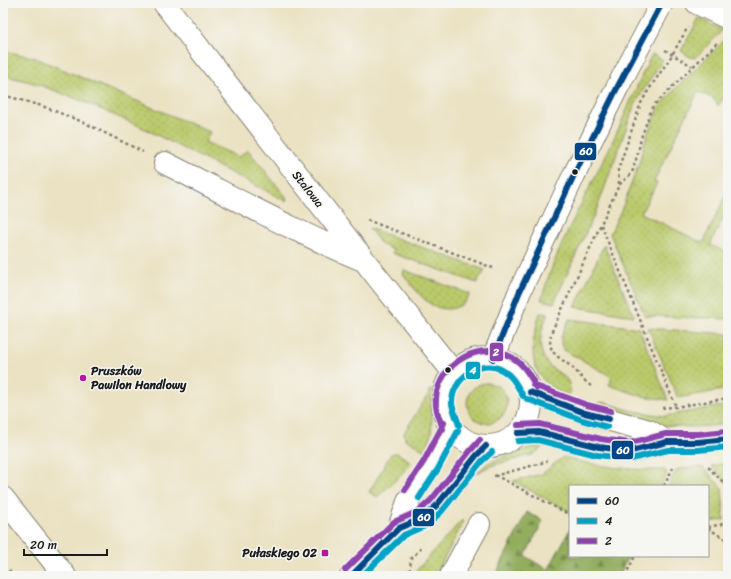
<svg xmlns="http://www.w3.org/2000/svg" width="731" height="579" viewBox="0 0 731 579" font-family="Sriracha,sans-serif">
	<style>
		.green { fill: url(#green-dots); stroke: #6b7244 }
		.forest { fill: url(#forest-firs); stroke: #58643e }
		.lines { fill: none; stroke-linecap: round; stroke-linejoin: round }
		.minor-casing { stroke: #847f70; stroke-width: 24 }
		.path { stroke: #847f70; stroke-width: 2.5; stroke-dasharray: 3 3; stroke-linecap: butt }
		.minor { stroke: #fff; stroke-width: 22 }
		.bus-1-casing { stroke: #f6f6f2; stroke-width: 9 }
		.bus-2-casing { stroke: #f6f6f2; stroke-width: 9 }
		.bus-3-casing { stroke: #f6f6f2; stroke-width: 9 }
		.bus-1 { stroke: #004687; stroke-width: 6 }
		.bus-2 { stroke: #01a2c5; stroke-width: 6 }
		.bus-3 { stroke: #8e44ad; stroke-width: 6 }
		.bus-dot { fill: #1c1c1c; stroke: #f6f6f2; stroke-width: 1.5 }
		.poi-dot { fill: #b5179e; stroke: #f6f6f2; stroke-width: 1.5 }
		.labels { text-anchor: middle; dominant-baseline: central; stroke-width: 3; stroke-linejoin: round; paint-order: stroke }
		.street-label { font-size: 12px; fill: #1c1c1c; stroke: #f6f6f2 }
		.poi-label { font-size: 12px; font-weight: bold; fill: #1c1c1c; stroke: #f6f6f2; text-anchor: start }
		.line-badge { stroke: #f6f6f2; stroke-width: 1.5 }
		.badge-label { font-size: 11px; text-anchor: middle; font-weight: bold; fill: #fff }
	</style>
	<defs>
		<pattern id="green-dots" width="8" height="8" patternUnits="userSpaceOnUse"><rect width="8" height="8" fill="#bac96b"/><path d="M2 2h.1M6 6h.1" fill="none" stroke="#9fac5c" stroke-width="1.8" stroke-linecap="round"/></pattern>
		<pattern id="forest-firs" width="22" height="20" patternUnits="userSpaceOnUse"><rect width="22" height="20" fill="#93ad5f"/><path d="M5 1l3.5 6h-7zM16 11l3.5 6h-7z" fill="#778c4e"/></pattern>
	</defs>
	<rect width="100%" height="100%" fill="#f6f6f2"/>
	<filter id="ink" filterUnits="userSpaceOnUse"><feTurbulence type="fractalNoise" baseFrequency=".025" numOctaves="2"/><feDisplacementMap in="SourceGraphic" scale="8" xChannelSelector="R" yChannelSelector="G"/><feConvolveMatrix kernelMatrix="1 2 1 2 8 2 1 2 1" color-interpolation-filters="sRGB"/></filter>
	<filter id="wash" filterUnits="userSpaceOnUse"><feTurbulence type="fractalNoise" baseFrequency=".012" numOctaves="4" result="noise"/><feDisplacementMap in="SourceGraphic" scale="16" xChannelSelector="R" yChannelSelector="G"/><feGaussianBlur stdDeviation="0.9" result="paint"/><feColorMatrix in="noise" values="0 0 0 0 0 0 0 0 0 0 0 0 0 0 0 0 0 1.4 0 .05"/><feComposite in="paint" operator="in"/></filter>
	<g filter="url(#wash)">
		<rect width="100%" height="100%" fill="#ebe2c3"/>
		<!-- green -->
		<path class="green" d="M699,18L723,30L695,58L690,57L681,51Z
			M728,34V91L718,106L714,99L698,92L654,181L657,183L641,213L703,243L728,190V208L710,245L728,253V319L645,316L610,234L623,206L638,166L648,132L660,106L680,84L722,43Z
			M3,51L33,57L210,132L205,142L239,157L248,150L287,198L286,201L139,126L82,101L37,84L3,75Z
			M652,54L663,60L642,92L633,109L598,206L554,303L541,300C556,247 584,200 608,151C624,119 636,86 652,54Z
			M369,228L485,270L477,283L392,253L393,250L381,244Z
			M604,245L634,316L575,307Z
			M404,270L470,294C467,302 461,306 454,308C430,314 415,289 403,274Z
			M540,313L548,314C540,331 535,352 551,367C562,376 573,378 569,396C526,380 529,350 540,313Z
			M569,319L639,328L668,400L641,396L609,385L611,381V378L607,374L564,350C556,340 565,329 569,319Z
			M648,328L728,334V389L678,398Z
			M467 403a20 20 0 1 1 40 0a20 20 0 1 1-40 0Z
			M432,388C430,409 436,432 425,451L405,439L404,433Z
			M603,402L629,410L664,416L728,405V424C706,427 684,428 662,425C640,422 618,414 596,407L598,403Z
			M531,447H543L532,455L490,466L475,474L488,463Z
			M397,453L411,462L398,478L377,497L369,492L391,454Z
			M563,457C597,467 630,470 665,470L667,474L661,486H570V512L513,481L542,474Z
			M728,463V484L711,466Z
			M703,467L722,488L724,520L708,522V486H668L677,469Z
			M462,520L463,523L435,576H413L416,571Z"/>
		<!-- forest -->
		<path class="forest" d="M527,512L543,521L525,556L548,570L570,529V556H628L619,576H495Z"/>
	</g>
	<g filter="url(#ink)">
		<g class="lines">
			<!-- minor casing -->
			<g class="minor-casing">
				<path id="minor" d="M164,3L378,278L454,373
					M697,3L728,18
					M165,163C231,196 295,232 363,260
					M443 402a44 44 0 1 1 88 0a44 44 0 1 1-88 0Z
					M493,359L519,293L574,175L617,88L662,3
					M530,392L585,413L639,428L649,431L667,442
					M518,433L539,432L599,447L621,450L631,451L667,442H698L728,439
					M3,498L65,576
					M399,528L409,499L431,465L451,427
					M351,576L399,528L423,518L437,505L476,456L486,446
					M451,576L479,524"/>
			</g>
			<!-- path -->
			<path class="path" d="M665,50L692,66
				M3,95L42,106L83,122L143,152
				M619,184L618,170L641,103L648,91L672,55L688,27
				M367,220L493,268
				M601,225L676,407
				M591,386C584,381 579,374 573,368C559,356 545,354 552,331L619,185L632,173L638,153L641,138L650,113L654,105L718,42
				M662,408L676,407L728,398
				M708,467L726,485L728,508
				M495,475L570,515
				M494,476L538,464L547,461
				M664,486L673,468
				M708,527L728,523
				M708,528L728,541
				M4,576L12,569
				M406,576L410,569L411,559L421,548
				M625,576L635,556"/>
			<!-- minor -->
			<use href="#minor" class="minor"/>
			<!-- bus-1 casing -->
			<g class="bus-1-casing">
				<path id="bus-1" d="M493,359L519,293L574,175L617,88L662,3
					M530,392L585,413L609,419
					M518,433L539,432L599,447L631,451L667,442H698L728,439
					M351,576L399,528L423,518L437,505L476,456L486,446"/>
			</g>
			<!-- bus-2 casing -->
			<g class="bus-2-casing">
				<path id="bus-2" d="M527,399L582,420L607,427
					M459,425C457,418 453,410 452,404C451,380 479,358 502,370C513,376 517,386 523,396
					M518,441L538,440L597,455L631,459L668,450H698L728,447
					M419,498L438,469L458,431
					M362,576L404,535L427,525L442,511L482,461L492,452"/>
			</g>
			<!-- bus-3 casing -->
			<g class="bus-3-casing">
				<path id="bus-3" d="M533,385L587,405L611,411
					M518,425L540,424L601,439L630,443L666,434H698L727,431
					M443,429C441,422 437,414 436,406C433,370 473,340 507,355C522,361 529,374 537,388
					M405,490L424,461L444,423
					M345,570L394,522L419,511L431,500L470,451L480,440"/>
			</g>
			<!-- bus-1 -->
			<use href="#bus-1" class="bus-1"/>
			<!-- bus-2 -->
			<use href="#bus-2" class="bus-2"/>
			<!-- bus-3 -->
			<use href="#bus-3" class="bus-3"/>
		</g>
	</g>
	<!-- markers -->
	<g class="bus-dot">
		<circle cx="575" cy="172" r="3.5"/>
		<circle cx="448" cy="370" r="3.5"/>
	</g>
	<g class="poi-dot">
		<circle cx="83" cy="378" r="4"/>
		<rect x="321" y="549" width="8" height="8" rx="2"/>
	</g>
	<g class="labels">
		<!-- street labels -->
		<g class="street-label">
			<text transform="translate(308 189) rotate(52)">Stalowa</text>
		</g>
		<!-- poi labels -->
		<g class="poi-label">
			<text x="91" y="371">Pruszków<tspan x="91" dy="14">Pawilon Handlowy</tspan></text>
			<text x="317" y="553" text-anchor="end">Pułaskiego 02</text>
		</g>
	</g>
	<g class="line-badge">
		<rect x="574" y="142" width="23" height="19" rx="4" fill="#004687"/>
		<rect x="489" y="342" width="15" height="20" rx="4" fill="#8e44ad"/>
		<rect x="465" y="361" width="16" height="19" rx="4" fill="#01a2c5"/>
		<rect x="611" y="440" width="23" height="20" rx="4" fill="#004687"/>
		<rect x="412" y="508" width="23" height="19" rx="4" fill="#004687"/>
	</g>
	<g class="badge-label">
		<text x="586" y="155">60</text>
		<text x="496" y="356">2</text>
		<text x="473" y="374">4</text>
		<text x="623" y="454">60</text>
		<text x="424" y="521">60</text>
	</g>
	<!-- margin -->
	<rect width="731" height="579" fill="none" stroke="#f6f6f2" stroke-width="16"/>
	<!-- legend -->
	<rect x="569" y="485" width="140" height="72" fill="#f6f6f2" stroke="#9f9f9c"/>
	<rect x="577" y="498" width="20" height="6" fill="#004687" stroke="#9f9f9c"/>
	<text x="605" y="505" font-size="12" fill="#1c1c1c">60</text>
	<rect x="577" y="518" width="20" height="6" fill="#01a2c5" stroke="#9f9f9c"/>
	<text x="605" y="525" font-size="12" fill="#1c1c1c">4</text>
	<rect x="577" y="538" width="20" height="6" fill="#8e44ad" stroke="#9f9f9c"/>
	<text x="605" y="545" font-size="12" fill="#1c1c1c">2</text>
	<!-- scale -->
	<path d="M24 549v6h83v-6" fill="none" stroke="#1c1c1c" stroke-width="2"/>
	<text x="30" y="549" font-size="12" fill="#1c1c1c" stroke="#f6f6f2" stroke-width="3" paint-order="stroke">20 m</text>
</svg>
